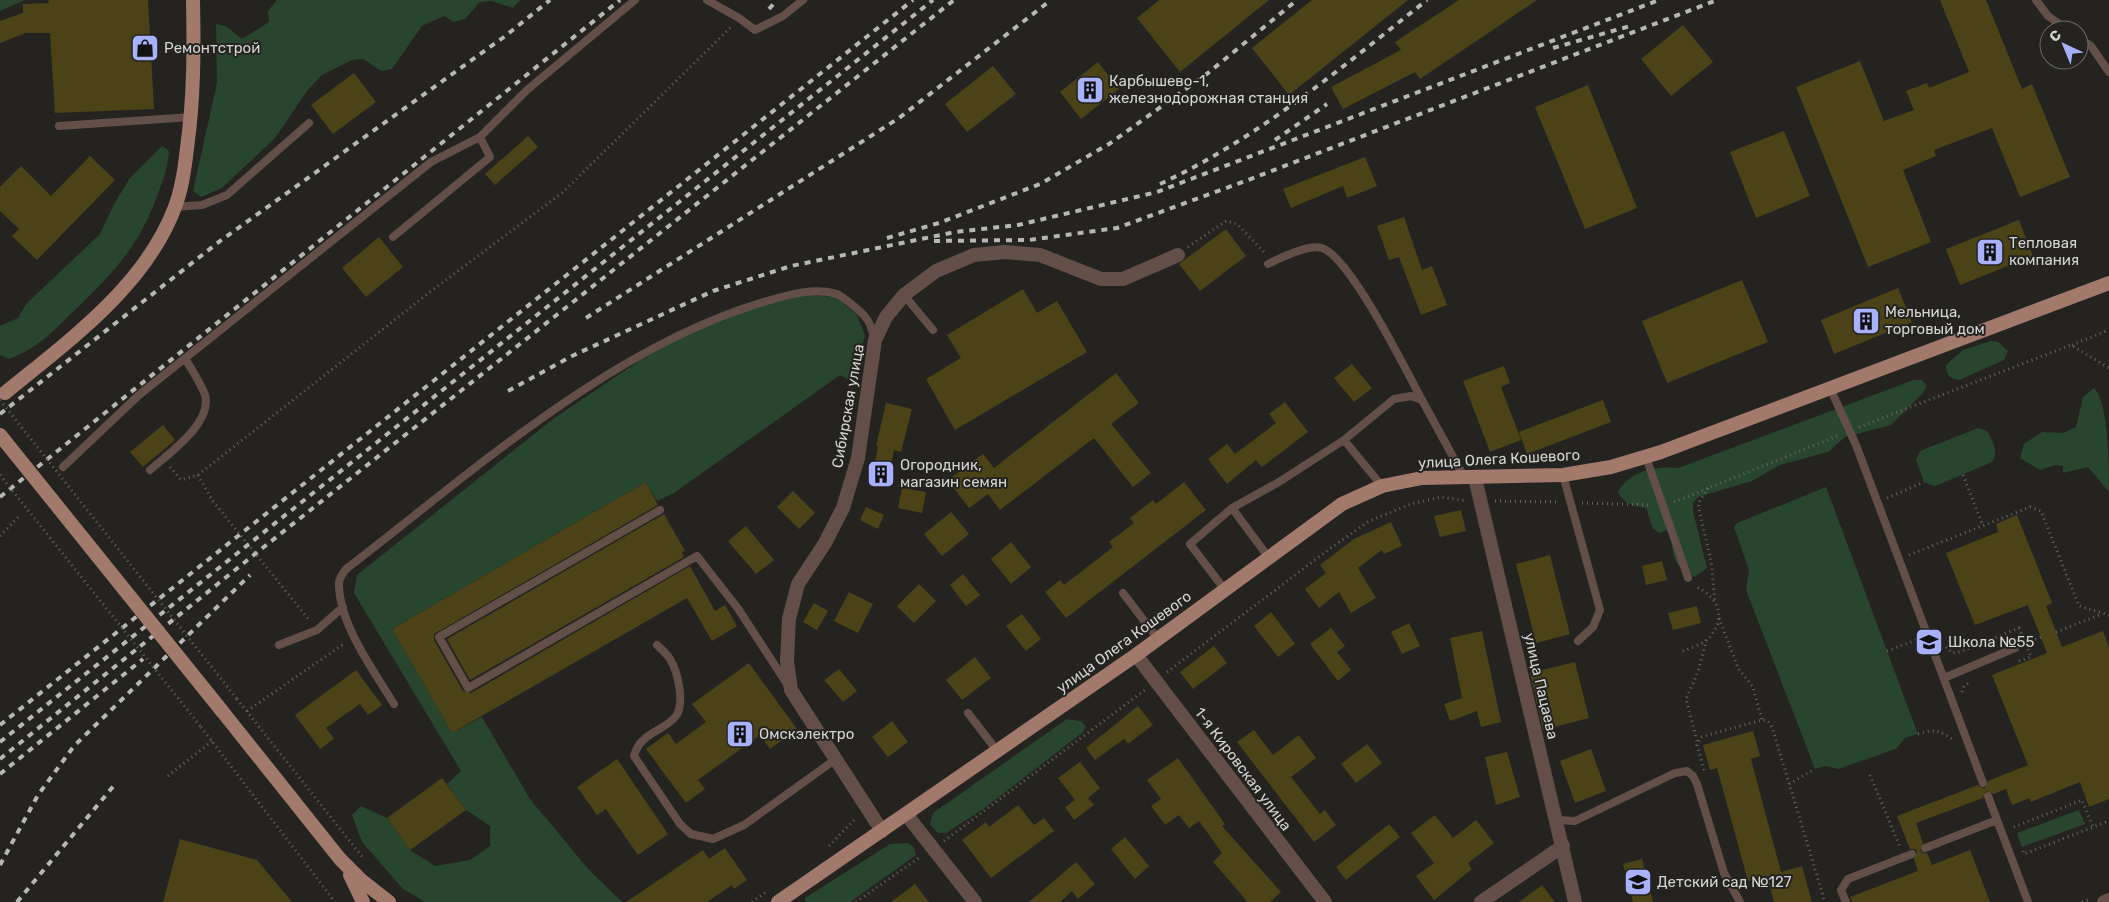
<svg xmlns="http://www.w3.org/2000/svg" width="2109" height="902" viewBox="0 0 2109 902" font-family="Rubik,sans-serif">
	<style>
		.green { fill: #28452d }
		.building { fill: #4b4317 }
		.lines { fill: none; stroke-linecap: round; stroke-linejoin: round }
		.path { stroke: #676663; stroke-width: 3; stroke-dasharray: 1 4; stroke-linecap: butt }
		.service { stroke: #634f48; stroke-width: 8 }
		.minor { stroke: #634f48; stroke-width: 14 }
		.primary { stroke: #a17a6b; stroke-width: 14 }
		.rail { stroke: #b7b7b5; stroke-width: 4; stroke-dasharray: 6 6; stroke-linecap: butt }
		.path-bridge { stroke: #676663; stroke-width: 3; stroke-dasharray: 1 4; stroke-linecap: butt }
		.primary-bridge { stroke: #a17a6b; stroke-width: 14 }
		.labels { text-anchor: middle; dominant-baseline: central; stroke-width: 4; stroke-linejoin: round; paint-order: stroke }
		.poi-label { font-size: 15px; fill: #d4d4d2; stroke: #242320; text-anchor: start }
		.street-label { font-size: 15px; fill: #d4d4d2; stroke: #242320 }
	</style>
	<rect width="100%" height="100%" fill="#242320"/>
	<!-- green -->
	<path class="green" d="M0,0H25L0,11Z
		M277,0H520L513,8L491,1L480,2L465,19L454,22L444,16L422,26L392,69L381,71L363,59L352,60L322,75L307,91L275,138L222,188L201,197L193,191L217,83L216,24L226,26L242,39L269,22L268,11Z
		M162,146L169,151C168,165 164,178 159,191C140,245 116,270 76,309C52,332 40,347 9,359L0,355V326L18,318L26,304L100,234L114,204L130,178Z
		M800,294L836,297L857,315L865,335L853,382L840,375L674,493L657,501L646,482L392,629L452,733L482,717L530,799L589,870L622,902H425L403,889L362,842L352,815L361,806L387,818L410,850L435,866L470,860L490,846V826L466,810L447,784L461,771L354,593L357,575L553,419L633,365L677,339L747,309Z
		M1991,341L1998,342L2008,351L2004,360L1959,380C1949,378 1946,375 1946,365L1963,350Z
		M1914,380H1922L1927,386L1923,393L1891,425L1845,437L1828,452L1780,465L1752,481L1698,497L1693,503V511L1707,568L1695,577C1677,572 1668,551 1674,534L1667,530L1660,533L1653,529L1646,508C1633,505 1625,505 1618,492C1630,470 1656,466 1678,468Z
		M2094,388C2109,403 2109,466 2109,492L2088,467L2063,473V466L2055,465L2040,470L2020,458L2024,444L2042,432L2063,433L2076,427L2083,397Z
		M1978,428L1987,431C1993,441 1999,453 1992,462L1938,485L1934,486L1924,482L1916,460L1920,451Z
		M1826,487L1918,734L1905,738L1896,749L1838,769L1826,766L1815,769L1746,590L1749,570L1734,527L1737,523Z
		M1067,719L1081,721L1086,727L1082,733L983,809L946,833H938L930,824L933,813Z
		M2079,810L2085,824L2022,847L2017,833Z
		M908,843L914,848L916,855L850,902H805V898L890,844Z"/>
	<!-- building -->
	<path class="building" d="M48,0H148L154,109L55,113L50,33H26L0,43V21L23,13V4L49,3Z
		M1159,0H1269L1180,72L1137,18Z
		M1312,0H1408L1289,95L1252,48Z
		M1459,0H1537L1420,79L1415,72L1343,109L1331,87L1401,50L1395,42Z
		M1940,0H1986L2022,89L2032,84L2070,177L2020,197L1992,128L1934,150L1936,156L1903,170L1931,242L1868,267L1796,87L1860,61L1884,121L1914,110L1906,91L1927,83L1929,88L1969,72Z
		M1683,25L1713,62L1671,96L1641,59Z
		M1098,62L1119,89L1081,119L1060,92Z
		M993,66L1016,94L967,132L945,104Z
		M354,73L376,102L333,134L311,105Z
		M1588,85L1637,208L1585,229L1535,107Z
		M1784,131L1810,196L1756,218L1730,152Z
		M528,136L538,147L495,185L485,174Z
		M90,156L115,180L37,260L12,236L19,229L0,211V187L21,166L51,196Z
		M1365,157L1377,186L1347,198L1343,186L1291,208L1283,189Z
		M1404,217L1422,270L1432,266L1447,305L1421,315L1399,257L1389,260L1377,226Z
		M2019,220L2033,256L1960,285L1946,249Z
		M1226,229L1246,256L1200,291L1179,264Z
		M379,237L403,267L366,297L342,268Z
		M1742,280L1768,342L1667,383L1642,321Z
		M1898,288L1912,322L1834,354L1821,320Z
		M1023,289L1037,313L1057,301L1087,352L955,430L926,379L961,358L947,335Z
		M1352,364L1372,388L1354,402L1334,378Z
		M1504,366L1510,383L1501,387L1521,440L1490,452L1463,381Z
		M1116,373L1139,403L1111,424L1151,473L1133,487L1094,438L1000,510L988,494L969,508L948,480L983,454L994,468Z
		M1603,400L1611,422L1527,454L1519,432Z
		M1285,402L1308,432L1262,467L1256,460L1227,484L1208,459L1227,444L1235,454L1276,423L1269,414Z
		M886,403L912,409L901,452L894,450L887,482L872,479L878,446H876Z
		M163,425L175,440L143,467L130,452Z
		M646,482L658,505L434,634V640L463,691L471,693L690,566L715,611L725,605L737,626L712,641L687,598L452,733L392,629Z
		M1184,482L1206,510L1066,618L1045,592L1060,580L1064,585L1113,547L1109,542L1134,523L1130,518L1153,500L1156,504Z
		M902,488L926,492L922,513L898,508Z
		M793,491L815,513L799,529L777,507Z
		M866,507L884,515L878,529L860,520Z
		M1461,510L1466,531L1440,537L1434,516Z
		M951,512L969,534L942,556L924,534Z
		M664,514L685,551L682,552L684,557L470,680L447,639Z
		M2017,515L2052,603L2046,606L2062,647L2103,631L2109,647V799L2089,807L2080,782L2031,802L2029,798L2012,805L2006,789L1993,794L1986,791L1983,798L1916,823L1923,843L1920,850L1922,853H1927L1932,865L1970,850L1990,902H1852L1850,897L1918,871L1914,859L1917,852L1915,849H1910L1897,816L1978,785L1982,788H1985L1988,781L2028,765L1992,675L2047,653L2028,605L1975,625L1946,553L1998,532L1996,524Z
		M1391,522L1402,546L1384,554L1382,550L1358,568L1376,598L1351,613L1339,592L1319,608L1305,589L1326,573L1320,565L1354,539Z
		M746,526L774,560L756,574L728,541Z
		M1011,542L1031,567L1011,584L991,559Z
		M1550,555L1570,634L1536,643L1516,564Z
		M1662,561L1667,580L1646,585L1642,566Z
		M963,574L980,595L966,606L950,585Z
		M919,584L936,601L914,623L897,606Z
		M849,592L873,604L858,633L834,621Z
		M814,603L828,611L817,630L803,622Z
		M1697,606L1701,623L1673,630L1668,613Z
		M1271,612L1295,644L1278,657L1254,626Z
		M1022,614L1041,639L1026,651L1006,626Z
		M1409,623L1420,646L1402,654L1391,632Z
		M1331,628L1345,646L1337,652L1351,670L1338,681L1310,644Z
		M1482,631L1501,722L1481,727L1477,711L1450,721L1444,704L1462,698L1450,638Z
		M1214,646L1227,663L1193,689L1180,672Z
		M975,657L991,678L962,700L946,680Z
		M1575,662L1589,718L1543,730L1530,673Z
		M749,663L797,729L770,749L760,735L698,780L705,789L686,803L646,749L668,733L676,744L706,722L692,704Z
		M839,669L857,691L843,702L824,680Z
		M356,670L382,705L368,715L360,704L326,728L334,739L320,749L295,715Z
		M1138,706L1153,725L1128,744L1124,739L1095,760L1086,748Z
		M892,721L908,742L888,757L872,737Z
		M1254,730L1273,755L1299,735L1316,758L1291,777L1320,814L1325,810L1336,825L1314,842L1237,742Z
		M1753,731L1760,756L1751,759L1781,872L1802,866L1812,902H1774L1767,876L1748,881L1717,768L1710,770L1703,745Z
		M1367,744L1382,763L1356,783L1341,764Z
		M1591,749L1606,791L1575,803L1560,761Z
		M1507,752L1520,797L1496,805L1485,757Z
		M1178,758L1225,824L1222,826L1281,892L1270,902H1247L1241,894L1213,862L1222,853L1199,821L1189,828L1179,815L1165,825L1151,806L1161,799L1147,780Z
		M617,759L668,834L638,855L606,809L597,815L577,787Z
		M1080,762L1100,788L1088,798L1094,805L1074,820L1065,807L1075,800L1058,778Z
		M442,778L466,810L410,850L387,818Z
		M1018,805L1034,825L1044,818L1054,831L991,878L962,840L986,822L989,827Z
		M1435,815L1453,838L1476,820L1494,843L1468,863L1472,869L1434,900L1416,876L1434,863L1411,833Z
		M1389,824L1400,837L1346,880L1336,867Z
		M1125,837L1149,866L1135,879L1111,849Z
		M180,839L257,860L292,902H163Z
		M725,848L747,880L734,889L732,885L707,902H626L703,850L709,859Z
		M1642,859L1653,902H1633L1623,864Z
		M1076,862L1095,884L1078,899L1072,891L1060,902H1029Z
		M915,884L929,902H891Z
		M1542,885L1555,902H1519Z"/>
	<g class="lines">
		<!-- path -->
		<path class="path" d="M1188,247L1226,221L1237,224L1264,252
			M2072,345L2109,330
			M1859,427L2071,345L2109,368
			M170,467L181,480L198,475L430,292L562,193L732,26
			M198,475L212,500L310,621
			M1963,475L1983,526
			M1708,488L1698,504L1711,561L1715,602
			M1887,498L1924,482
			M1495,501L1558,502
			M1674,502L1840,435
			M1582,503L1651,505
			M0,536L19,516
			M1909,555L2030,507L2041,511L2079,606L2109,615
			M1719,618L1738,668L1753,687L1762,720
			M2056,632L2102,614
			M2026,643L2041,637
			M1946,647L1952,653L1960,652L2019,628L2024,640
			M1683,651C1693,647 1707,643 1713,633C1727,614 1714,594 1696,587
			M1887,651L1916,640
			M2019,661L2031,657L2028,649
			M1167,672L1332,547L1369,521L1411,504L1441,497L1466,501
			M1962,692L1964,686L1970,682
			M237,699L364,859
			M247,711L345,643
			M201,727L335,902
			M1918,734C1936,728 1939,731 1954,740
			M1697,741L1686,699L1698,672L1707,638
			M1704,770L1697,745L1701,737L1762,720L1768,721L1772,727L1825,902
			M1870,775L1900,847
			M168,776L212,741
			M1789,784L1815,769
			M2014,827L2082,800L2093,827
			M944,841L1145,690
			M829,846L856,818
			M2023,851L2024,854L2109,821
			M752,902L766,892
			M856,902L920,857
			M2082,902L2090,899"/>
		<!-- service -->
		<path class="service" d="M707,0L739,18L755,30L783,16L803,0
			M2036,0L2048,16L2068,30
			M2079,38L2091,46L2109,72
			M59,126L191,117
			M175,207L202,205L227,195L309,123
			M393,237L490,157L480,137
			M1268,264C1280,258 1308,244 1322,248C1350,257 1406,370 1422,400
			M904,295L933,330
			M1830,388L1856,445L1983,783
			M1344,440L1382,486
			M1646,457L1688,578
			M63,467L139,395L431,162L480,137L527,90L635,0
			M150,470C168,454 213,423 205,395C201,383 191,369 185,358
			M1563,475L1600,610L1593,627L1578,641
			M1232,508L1269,558
			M660,510L439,637L468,688L697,556L739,610L787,684
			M1225,590L1190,544L1232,508L1279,482L1344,440L1394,399L1411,396L1422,400L1464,477
			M1123,593L1158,639
			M279,645L317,630L343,607
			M657,645C661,649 667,654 670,659C678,672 685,703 676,716C665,731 640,732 634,756L680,824L691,834L713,839L744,825L836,759
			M1944,678L2015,648
			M394,704C374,671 338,623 339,582C340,578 343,573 346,569C471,473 613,345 767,301C787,295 815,287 837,294C842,296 863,313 866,318C871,323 872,332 875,339
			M968,713L998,752
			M1988,796L2028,902
			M1557,820L1575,821L1675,773L1687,771L1693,776L1697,784L1724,873L1740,902
			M1925,848L1997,820
			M1846,902L1841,890L1848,879L1912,854"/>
		<!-- minor -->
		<path class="minor" d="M1475,478L1575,902
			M1136,655L1325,902
			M906,814L975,902
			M882,831L791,690L787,661L789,619L798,584L825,543L843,508L858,458L875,340L886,317L904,295L936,271L974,255L1005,252L1040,255L1101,279H1123L1178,255
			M1481,902L1563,846
			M2104,902L2109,900"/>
		<!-- primary -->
		<path class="primary" d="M5,393C68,341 145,287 175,207C182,189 185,167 187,148C194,98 194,50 193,0
			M222,711L340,859L361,880L389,902
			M350,875L363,902
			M778,902L1136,655L1342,504L1382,486L1422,478L1563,475L1611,467L1661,452L2109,283"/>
		<!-- rail -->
		<path class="rail" d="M769,9L777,0
			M1553,48L1630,26
			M1275,140L1327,104
			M1160,184C1259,138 1342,67 1427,0
			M887,238L939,223L1040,184L1109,144L1208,73L1297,0
			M934,241L1029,240L1117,228L1248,180L1717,0
			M586,318L899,118L1051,0
			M508,391L572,356L713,291L791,266L955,232L1018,225L1157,192L1659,0
			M0,414L220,241L504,37L550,0
			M0,497L620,0
			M0,725L913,0
			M0,742L933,0
			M0,759L255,554L954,0
			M0,774L143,659
			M0,865L38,795L74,746L250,575
			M17,902L116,783"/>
		<!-- path-bridge -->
		<path class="path-bridge" d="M0,400L237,699
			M0,475L201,727"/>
		<!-- primary-bridge -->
		<path class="primary-bridge" d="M0,435L222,711"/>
	</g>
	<!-- icons -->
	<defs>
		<g id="shop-square" transform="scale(1.4375)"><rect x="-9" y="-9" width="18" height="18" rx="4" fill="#a7b1fc" stroke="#242320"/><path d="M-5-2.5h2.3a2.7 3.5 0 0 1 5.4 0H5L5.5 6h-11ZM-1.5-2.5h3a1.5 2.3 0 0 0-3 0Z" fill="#111"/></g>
		<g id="building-square" transform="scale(1.4375)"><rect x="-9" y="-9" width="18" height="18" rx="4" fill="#a7b1fc" stroke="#242320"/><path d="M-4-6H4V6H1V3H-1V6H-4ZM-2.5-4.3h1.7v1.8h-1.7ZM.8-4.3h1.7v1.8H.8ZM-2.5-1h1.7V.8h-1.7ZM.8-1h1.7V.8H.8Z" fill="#111"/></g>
		<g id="school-square" transform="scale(1.4375)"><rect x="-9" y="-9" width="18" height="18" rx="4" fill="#a7b1fc" stroke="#242320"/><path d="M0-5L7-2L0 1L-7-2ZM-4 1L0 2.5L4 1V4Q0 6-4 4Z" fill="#111"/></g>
	</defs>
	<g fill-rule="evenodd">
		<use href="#shop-square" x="145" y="48"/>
		<use href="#building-square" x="1090" y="90"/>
		<use href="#building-square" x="1990" y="252"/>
		<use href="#building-square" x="1866" y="321"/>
		<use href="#building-square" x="881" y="474"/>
		<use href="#school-square" x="1929" y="642"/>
		<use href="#building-square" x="740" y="734"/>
		<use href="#school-square" x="1638" y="882"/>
	</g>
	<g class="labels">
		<!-- poi labels -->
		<g class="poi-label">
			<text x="164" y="48">Ремонтстрой</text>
			<text x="1109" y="81">Карбышево-1,<tspan x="1109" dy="17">железнодорожная станция</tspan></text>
			<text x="2009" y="243">Тепловая<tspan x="2009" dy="17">компания</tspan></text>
			<text x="1885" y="312">Мельница,<tspan x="1885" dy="17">торговый дом</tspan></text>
			<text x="900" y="465">Огородник,<tspan x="900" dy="17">магазин семян</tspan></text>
			<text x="1948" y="642">Школа №55</text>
			<text x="759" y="734">Омскэлектро</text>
			<text x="1657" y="882">Детский сад №127</text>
		</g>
		<!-- street labels -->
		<g class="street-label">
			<text transform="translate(848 406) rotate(-80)">Сибирская улица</text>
			<text transform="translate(1499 459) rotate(-3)">улица Олега Кошевого</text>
			<text transform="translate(1124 642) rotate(-36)">улица Олега Кошевого</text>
			<text transform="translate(1541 686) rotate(77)">улица Пацаева</text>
			<text transform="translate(1243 769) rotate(53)">1-я Кировская улица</text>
		</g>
	</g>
	<!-- north arrow -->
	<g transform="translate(2064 45) rotate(316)"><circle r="24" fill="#242320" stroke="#6a6a67"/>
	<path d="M0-4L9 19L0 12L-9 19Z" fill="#a7b1fc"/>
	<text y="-8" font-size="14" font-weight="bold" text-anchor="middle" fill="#d4d4d2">С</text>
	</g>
</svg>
